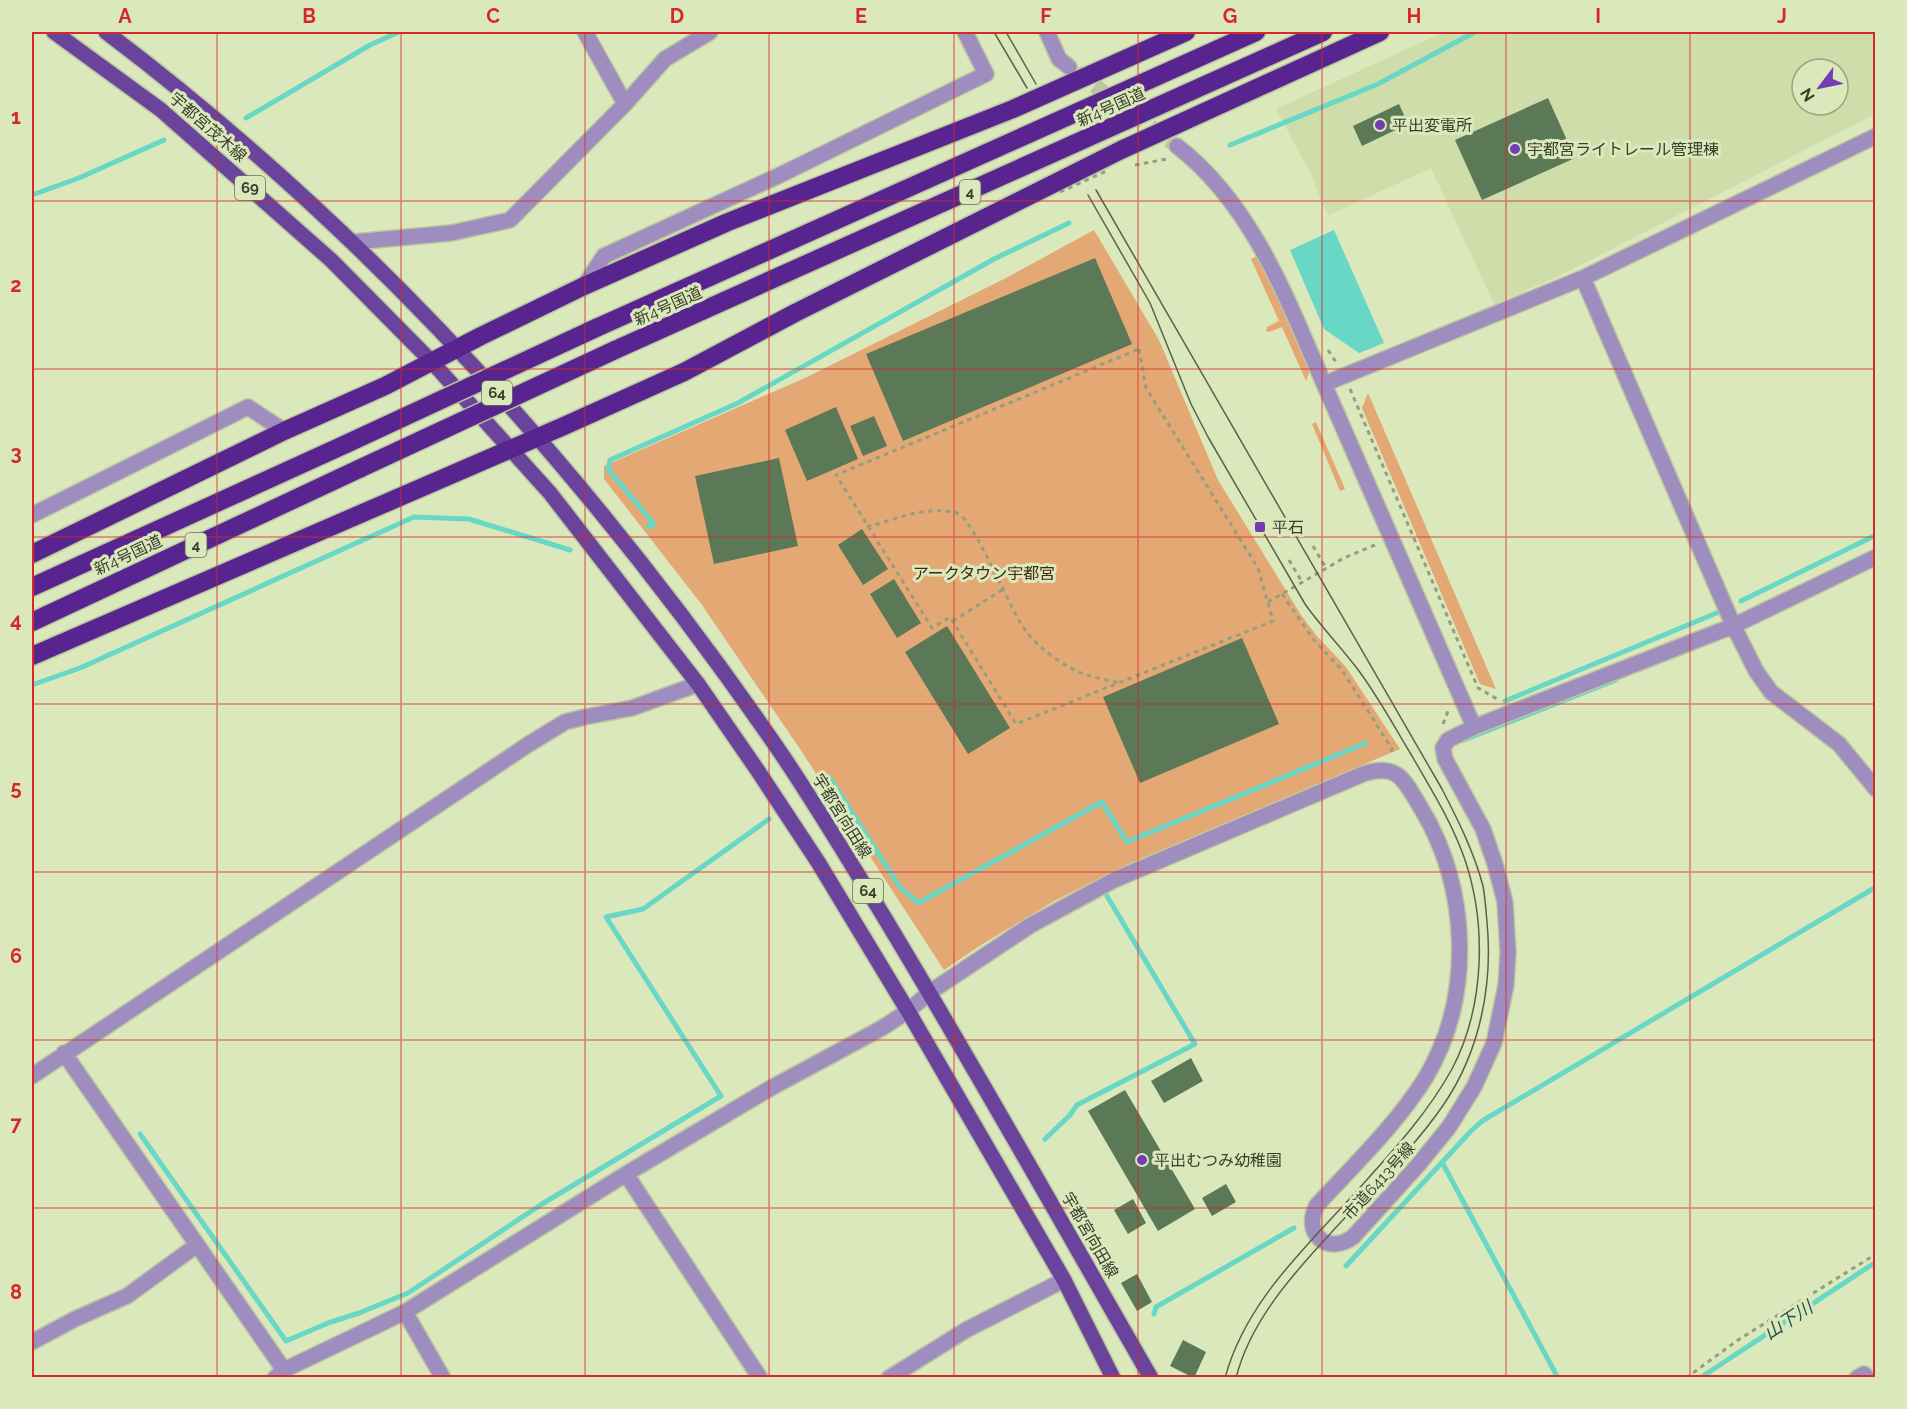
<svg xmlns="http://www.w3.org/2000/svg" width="1907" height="1409" viewBox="0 0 1907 1409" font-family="Raleway,'Noto Sans JP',sans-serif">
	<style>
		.built { fill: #cedda9; fill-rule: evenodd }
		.green { fill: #e4a875 }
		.water { fill: #68d7c5 }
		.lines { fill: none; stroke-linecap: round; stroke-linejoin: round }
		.stream { stroke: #68d7c5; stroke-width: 5 }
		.building { fill: #5b7857 }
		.minor-tunnel { stroke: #bac69e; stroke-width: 15; stroke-dasharray: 15 8; stroke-linecap: butt }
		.minor-casing { stroke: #bac69e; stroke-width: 18 }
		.major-casing { stroke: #bac69e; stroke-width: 18 }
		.highway-casing { stroke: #bac69e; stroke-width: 21 }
		.path { stroke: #959f7e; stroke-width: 3; stroke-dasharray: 4.5 4.5; stroke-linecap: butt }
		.minor { stroke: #9f8dbf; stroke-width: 15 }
		.major { stroke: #6a439d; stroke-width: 15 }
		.highway { stroke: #58248f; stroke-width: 18 }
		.tram { stroke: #5b614a; stroke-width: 1.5 }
		.highway-bridge-casing { stroke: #bac69e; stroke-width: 21; stroke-linecap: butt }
		.path-bridge { stroke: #959f7e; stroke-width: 3; stroke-dasharray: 4.5 4.5; stroke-linecap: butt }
		.highway-bridge { stroke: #58248f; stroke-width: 18 }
		.grid { fill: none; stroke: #d62828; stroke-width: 1.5; stroke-opacity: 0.55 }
		.poi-dot { fill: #743cb3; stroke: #dae8bb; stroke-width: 2 }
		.labels { text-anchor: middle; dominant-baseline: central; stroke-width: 6; stroke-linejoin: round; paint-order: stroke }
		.shield { fill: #dae8bb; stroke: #697157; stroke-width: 1.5 }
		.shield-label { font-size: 15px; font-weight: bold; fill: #393e2c }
		.street-label { font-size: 16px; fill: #393e2c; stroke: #dae8bb }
		.poi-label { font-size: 16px; fill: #393e2c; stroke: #dae8bb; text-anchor: start }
		.park-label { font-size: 16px; fill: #432810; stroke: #dae8bb }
		.water-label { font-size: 18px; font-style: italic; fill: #25564e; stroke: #dae8bb }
		.neatline { fill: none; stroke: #d62828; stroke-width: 2 }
		.grid-label { font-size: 20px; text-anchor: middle; font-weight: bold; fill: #d62828 }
	</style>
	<rect width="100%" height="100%" fill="#dae8bb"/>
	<!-- built -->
	<path class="built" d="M1444,32H1875V114L1561,275L1494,304L1431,168L1329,215L1321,202L1312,176L1276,109ZM1802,69H1838V105H1802Z"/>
	<!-- green -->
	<path class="green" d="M1094,230L1159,340L1218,480L1301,615L1316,635L1346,667L1400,749L1124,866L1054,901L981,945L944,970L802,752L702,605L604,479V466L807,377L1004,279Z
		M1259,255L1311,368L1306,381L1282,327L1269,332L1266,331L1267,327L1279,321L1251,259Z
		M1368,393L1496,689L1480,684L1362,408Z
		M1316,422L1345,489L1340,491L1312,424Z"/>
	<!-- water -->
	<path class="water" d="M1334,230L1384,343L1359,353L1324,329L1290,250Z"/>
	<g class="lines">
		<!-- stream -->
		<path class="stream" d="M246,118L370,45L399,32
			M1230,145L1378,84L1475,32
			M32,195L79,178L164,140
			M648,527L654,524L608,469L610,460L738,403L994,259L1069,223
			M1741,601L1876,535
			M32,685L80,668L414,517L469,519L570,550
			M1505,701L1719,612
			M1464,740L1616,680
			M821,785L830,778L899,886L918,903L1102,802L1127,842L1366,743
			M140,1134L286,1341L328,1323L359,1313L408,1293L542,1204L721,1096L606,917L643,909L769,819
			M1045,1139L1070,1115L1077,1105L1195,1044L1104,891L1107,890
			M1442,1162L1558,1378
			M1346,1266L1471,1131L1482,1121L1876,887
			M1154,1314L1156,1307L1294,1228
			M1700,1378L1876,1262"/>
	</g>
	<!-- building -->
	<path class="building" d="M1548,98L1575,158L1482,200L1455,140Z
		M1399,104L1408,124L1362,146L1353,126Z
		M1095,258L1132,344L903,441L866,354Z
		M836,407L858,459L807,481L785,430Z
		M874,416L887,446L863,456L850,426Z
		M779,458L798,546L714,564L695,476Z
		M862,529L888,569L863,585L838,545Z
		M894,579L921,623L897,638L870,594Z
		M947,626L1010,728L968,754L905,652Z
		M1242,638L1279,724L1140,783L1103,697Z
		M1191,1058L1203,1081L1164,1103L1151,1081Z
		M1125,1090L1195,1209L1158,1231L1088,1111Z
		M1226,1184L1236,1202L1212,1216L1202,1198Z
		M1133,1199L1146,1223L1128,1234L1114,1210Z
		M1137,1274L1152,1302L1137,1311L1121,1283Z
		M1183,1340L1206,1352L1194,1378L1170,1366Z"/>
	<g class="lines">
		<!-- minor-tunnel -->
		<path class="minor-tunnel" d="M1076,72L1177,146"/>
		<!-- minor casing -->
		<g class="minor-casing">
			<path id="minor" d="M585,32L625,104
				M1047,32L1059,59L1069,67
				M1177,146C1253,205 1287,299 1324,384L1583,278L1876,136
				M354,242L451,233L510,220L625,104L665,59L710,32
				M1583,278L1734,627L1756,671L1771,692L1839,744L1876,789
				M584,286L604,256L780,175L986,74L965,32
				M1324,384L1474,727
				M32,515L248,407L284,431
				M64,1053L284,1370
				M32,1076L529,744L565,722L585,717L632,708L698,684
				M626,1174L760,1378
				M405,1312L443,1378
				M32,1342L75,1319L127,1296L197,1245
				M275,1378L284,1370L405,1312L626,1174L769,1089L882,1028L908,1011L930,992L1031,925L1114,880L1363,774C1399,762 1404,781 1421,808C1469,888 1474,996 1426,1077C1397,1124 1355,1164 1317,1205C1302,1233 1327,1256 1353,1237L1419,1164L1449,1127L1474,1087L1494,1043L1506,985L1508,952L1505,902L1495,864L1483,829L1445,759L1443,748L1448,740L1474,727L1733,626L1876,557
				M889,1378L966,1330L1064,1280
				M1857,1378L1864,1374L1867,1378"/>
		</g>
		<!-- major casing -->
		<g class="major-casing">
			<path id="major" d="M54,32L161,110L331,260L432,362L550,493L698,684L758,771L818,862L908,1011L1064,1280L1113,1378
				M106,32C368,230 590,476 776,746C812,798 844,853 878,907C972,1062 1060,1220 1151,1378"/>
		</g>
		<!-- highway casing -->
		<g class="highway-casing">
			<path id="highway" d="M596,328L1256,32
				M615,350L1323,32
				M32,554L284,431L385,386L481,336L584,286L728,222L1013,109L1186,32
				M32,587L346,444
				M32,622L361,468
				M32,656L564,426L684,372L795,313L1121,150L1380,32"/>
		</g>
		<!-- path -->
		<path class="path" d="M1135,165L1167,159
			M1139,349L1146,388L1258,568L1273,621L1016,724L950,617L932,628L836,475Z
			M1328,350L1336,362
			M1350,389L1478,688L1497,699
			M867,527C896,519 927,505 957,513C974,518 1011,614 1028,634C1043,651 1063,666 1084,674C1095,678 1108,680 1120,683
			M1313,546L1326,568
			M1289,560L1302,582
			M1282,594L1314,640L1342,670L1392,749L1391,754
			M1268,602L1344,558L1375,545
			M953,621L1002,590
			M1443,724L1448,711
			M1686,1378L1738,1340L1876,1254"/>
		<!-- minor -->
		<use href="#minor" class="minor"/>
		<!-- major -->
		<use href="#major" class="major"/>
		<!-- highway -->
		<use href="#highway" class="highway"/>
		<!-- tram -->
		<path class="tram" d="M994,32L1027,88
			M1006,32L1036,84
			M1096,190L1442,789C1458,820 1474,852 1483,886C1485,897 1486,910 1487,922C1493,985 1480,1051 1444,1104C1412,1151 1368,1192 1330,1234C1292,1275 1250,1322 1236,1378
			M1088,195L1150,303L1191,404L1208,437L1305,604C1322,628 1342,648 1359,671C1379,698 1395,728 1412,756C1431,789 1451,821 1464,857C1487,923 1485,1006 1452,1069C1426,1116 1390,1154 1354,1194C1304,1249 1245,1303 1225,1378"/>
		<!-- highway-bridge casing -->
		<g class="highway-bridge-casing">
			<path id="highway-bridge" d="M346,444L596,328
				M361,468L615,350"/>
		</g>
		<!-- path-bridge -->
		<path class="path-bridge" d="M1060,192L1109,170"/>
		<!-- highway-bridge -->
		<use href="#highway-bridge" class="highway-bridge"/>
	</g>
	<!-- grid -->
	<path class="grid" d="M217,32V1378M401,32V1378M585,32V1378M769,32V1378M954,32V1378M1138,32V1378M1322,32V1378M1506,32V1378M1690,32V1378M32,201H1876M32,369H1876M32,537H1876M32,704H1876M32,872H1876M32,1040H1876M32,1208H1876"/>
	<!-- markers -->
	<g class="poi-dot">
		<circle cx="1380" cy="125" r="6"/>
		<circle cx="1515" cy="149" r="6"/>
		<rect x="1254" y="521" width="12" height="12" rx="3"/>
		<circle cx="1142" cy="1160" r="6"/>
	</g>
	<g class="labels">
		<!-- shield labels -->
		<g class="shield">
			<rect x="235" y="176" width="30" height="24" rx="4.5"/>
			<rect x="959.5" y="180" width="21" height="24" rx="4.5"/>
			<rect x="482" y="381" width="30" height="24" rx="4.5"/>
			<rect x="185.5" y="533" width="21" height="24" rx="4.5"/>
			<rect x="853" y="879" width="30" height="24" rx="4.5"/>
		</g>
		<g class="shield-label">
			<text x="250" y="188">69</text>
			<text x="970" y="192">4</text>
			<text x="497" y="393">64</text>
			<text x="196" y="545">4</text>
			<text x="868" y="891">64</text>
		</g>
		<!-- street labels -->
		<g class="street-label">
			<text transform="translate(1111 107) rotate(-24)">新4号国道</text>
			<text transform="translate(208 127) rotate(41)">宇都宮茂木線</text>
			<text transform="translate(668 306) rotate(-24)">新4号国道</text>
			<text transform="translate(128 555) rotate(-25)">新4号国道</text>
			<text transform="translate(842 816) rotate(58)">宇都宮向田線</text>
			<text transform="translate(1379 1181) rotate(-48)">市道6413号線</text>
			<text transform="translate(1090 1235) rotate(60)">宇都宮向田線</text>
		</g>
		<!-- poi labels -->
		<g class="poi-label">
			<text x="1392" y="125">平出変電所</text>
			<text x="1527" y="149">宇都宮ライトレール管理棟</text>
			<text x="1272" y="527">平石</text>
			<text x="1154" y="1160">平出むつみ幼稚園</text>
		</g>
		<!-- park labels -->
		<g class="park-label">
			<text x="984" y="573">アークタウン宇都宮</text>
		</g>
		<!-- water labels -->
		<g class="water-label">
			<text transform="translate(1788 1320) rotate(-33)">山下川</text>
		</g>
	</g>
	<!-- border -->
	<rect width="1907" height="1409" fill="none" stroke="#dae8bb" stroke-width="66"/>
	<!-- north arrow -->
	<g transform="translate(1820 87) rotate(238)"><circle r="28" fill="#dae8bb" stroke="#9aa482" stroke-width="1.5"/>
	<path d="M0-4.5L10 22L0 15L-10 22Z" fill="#743cb3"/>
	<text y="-9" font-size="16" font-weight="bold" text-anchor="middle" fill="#393e2c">N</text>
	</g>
	<rect x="33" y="33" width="1841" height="1343" class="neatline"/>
	<g class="grid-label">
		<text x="125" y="23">A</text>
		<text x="309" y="23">B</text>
		<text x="493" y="23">C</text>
		<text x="677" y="23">D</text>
		<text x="861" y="23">E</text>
		<text x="1046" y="23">F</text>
		<text x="1230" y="23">G</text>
		<text x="1414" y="23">H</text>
		<text x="1598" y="23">I</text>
		<text x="1782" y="23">J</text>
		<text x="16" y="124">1</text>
		<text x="16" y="292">2</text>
		<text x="16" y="460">3</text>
		<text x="16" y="627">4</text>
		<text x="16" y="795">5</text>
		<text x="16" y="963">6</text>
		<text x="16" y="1131">7</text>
		<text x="16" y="1299">8</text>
	</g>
</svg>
